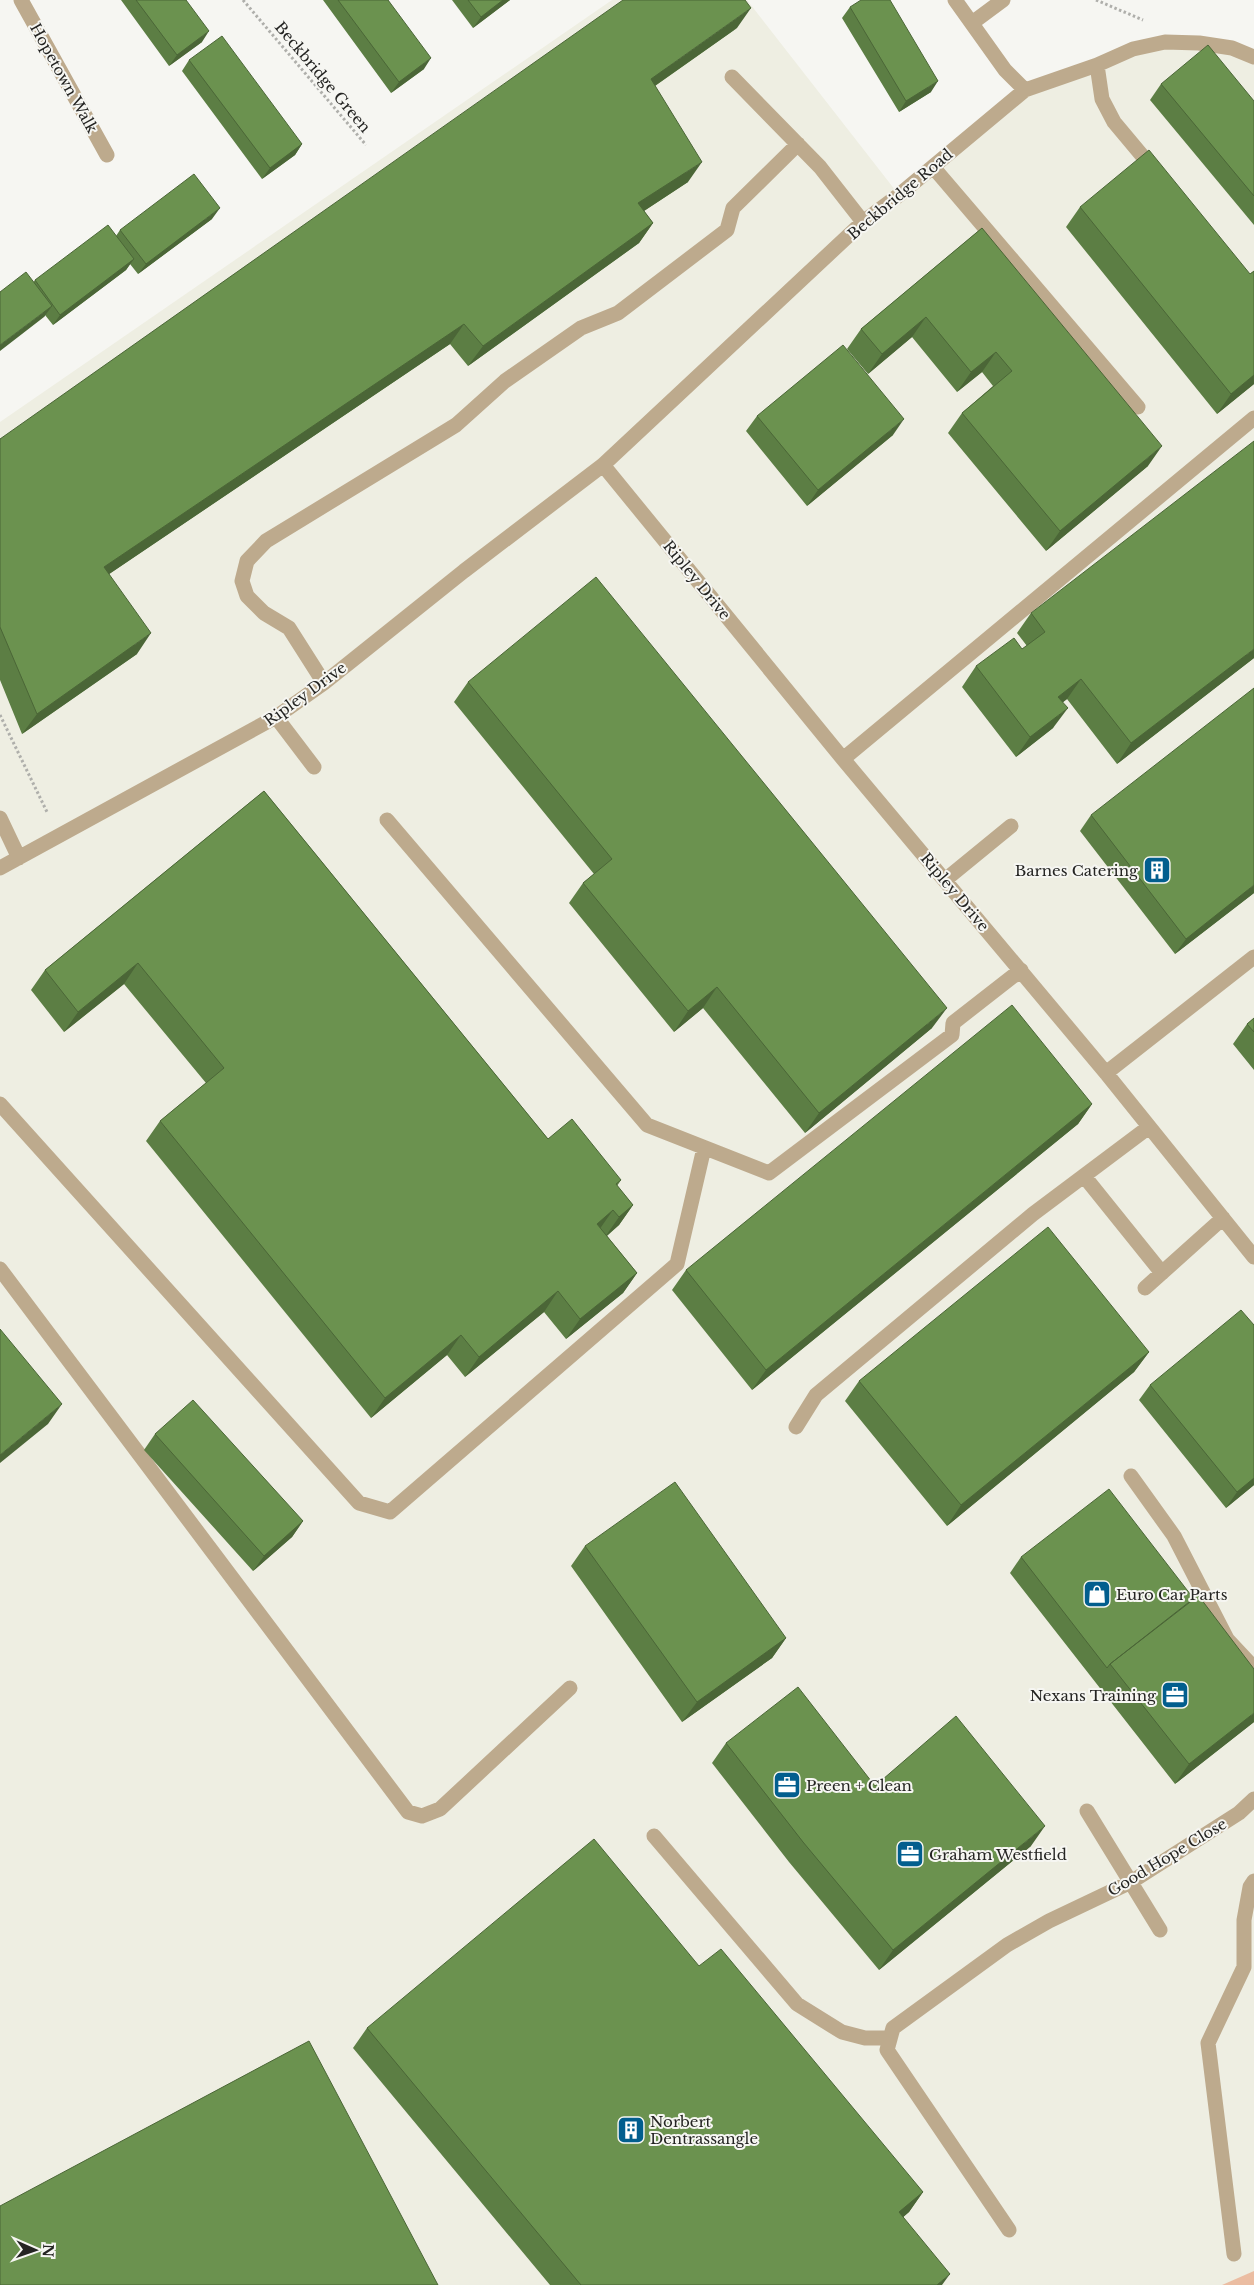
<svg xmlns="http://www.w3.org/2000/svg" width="1254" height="2285" viewBox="0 0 1254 2285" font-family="'Libre Baskerville',serif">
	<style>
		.built { fill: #eeeee2 }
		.green { fill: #ebbda2 }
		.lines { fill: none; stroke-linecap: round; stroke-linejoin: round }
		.path { stroke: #afafab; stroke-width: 3; stroke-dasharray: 2.5 2.5; stroke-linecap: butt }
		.minor { stroke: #bdaa8d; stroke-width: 15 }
		.wall { fill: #5c7e44 }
		.shaded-wall { fill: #4b6637 }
		.building { fill: #6b924f; stroke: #4b6637 }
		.labels { text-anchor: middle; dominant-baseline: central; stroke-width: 4; stroke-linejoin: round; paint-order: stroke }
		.street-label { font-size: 15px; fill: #242422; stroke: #f6f6f2 }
		.poi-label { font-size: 15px; fill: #242422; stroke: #f6f6f2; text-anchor: start }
	</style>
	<rect width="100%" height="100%" fill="#f6f6f2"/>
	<!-- built -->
	<path class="built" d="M612,0H747L899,195L1025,90L1165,42L1254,57V2285H0V422Z"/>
	<!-- green -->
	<path class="green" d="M1254,2271V2285H1222Z"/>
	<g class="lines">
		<!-- path -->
		<path class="path" d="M243,0L366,145
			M1096,0L1143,20
			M0,715L48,814"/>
		<!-- minor -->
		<path class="minor" d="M21,0L107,155
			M955,0L1005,70L1025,90
			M972,23L1003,0
			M1097,65L1102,99L1114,122L1155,171
			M732,77L820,167L863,222
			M933,167L1138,407
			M603,465L863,222L899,195L1025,90L1097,65L1133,49L1165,42L1199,43L1232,48L1254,57
			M324,683L289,628L264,613L247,596L242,581L247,561L266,541L456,425L505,381L581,328L618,313L727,230L733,208L798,144
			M276,717L314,767
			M843,759L1254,418
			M0,818L19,858
			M387,820L647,1125L769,1173L952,1035L953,1023L1021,970
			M0,868L276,717L324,683L464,571L603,465L843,759L1106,1073L1254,1257
			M945,880L1011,826
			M1106,1073L1254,957
			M0,1104L359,1503L390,1512L677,1264L704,1148
			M1084,1176L1162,1273
			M0,1269L408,1812L422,1816L440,1809L570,1688
			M1145,1288L1223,1218
			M796,1427L816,1395L1033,1214L1149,1127
			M1131,1476L1174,1536L1227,1639L1254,1668
			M1087,1811L1160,1930
			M654,1836L797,2004L842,2032L865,2038H890
			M1009,2230L887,2050L893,2028L1007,1945L1049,1921L1131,1882L1239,1813L1254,1799
			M1234,2254L1208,2043L1244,1967V1920L1250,1887L1254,1881"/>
	</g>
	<!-- wall -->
	<path class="wall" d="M121,0H186L202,42L169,66Z
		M323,0H388L424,69L391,93Z
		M452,0H510L473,28Z
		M850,7L931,92L899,112L842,18Z
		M737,28L655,86L688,182L644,211L653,223L639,243L468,366L450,344L109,574L137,654L22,734L0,680V439Z
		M189,60L302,144L295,155L262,179L182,71Z
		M1161,84L1254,101V225L1150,100Z
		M1080,207L1250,274L1254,271V384L1217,414L1066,227Z
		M212,219L138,274L130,264L126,270L53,325L45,315L44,317L33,283L35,280L116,236L120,230Z
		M982,228L1148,466L1046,551L948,433L962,413L993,386L982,372L957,392L912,337L868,374L847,349L861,329Z
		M757,416L893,435L807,506L746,431Z
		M1031,613L1254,658L1117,764L1067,699L1063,702L1053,728L1016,757L962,687L976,666L1022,649L1027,646L1017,633Z
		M468,682L932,1028L805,1133L703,1008L674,1032L569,903L583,883L594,874L454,702Z
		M264,791L548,1139L621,1180L617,1186L633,1205L619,1225L607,1236L637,1273L623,1293L566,1339L544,1312L465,1377L447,1355L371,1418L146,1141L160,1121L206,1083L124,984L64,1032L31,990L45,970Z
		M1091,815L1254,893L1175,954L1080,831Z
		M1254,1018V1070L1233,1044L1247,1024Z
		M1092,1104L1078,1124L752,1390L672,1290L686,1270Z
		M1254,1325V1485L1226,1508L1139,1400L1150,1385Z
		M1149,1352L1134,1372L947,1526L845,1401L859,1381Z
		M155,1434L303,1521L292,1537L253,1571L144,1450Z
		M585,1546L786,1638L772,1658L682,1722L571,1566Z
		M1021,1557L1194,1599L1254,1722L1175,1784L1010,1573Z
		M726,1743L875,1786L1031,1846L879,1970L789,1862L712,1763Z
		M699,1966L923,2192L909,2212L903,2217L942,2285H550L353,2048L367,2028Z"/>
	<!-- shaded-wall -->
	<path class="shaded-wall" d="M503,0H510L473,28L481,17Z
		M751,8L737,28L636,99L651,79Z
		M209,31L202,42L169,66L177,55Z
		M431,58L424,69L391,93L399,82Z
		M938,81L931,92L899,112L906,101Z
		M302,144L295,155L262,179L270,168Z
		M702,162L688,182L624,224L638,203Z
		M220,208L212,219L138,274L146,264Z
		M653,223L639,243L468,366L483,346Z
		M134,259L126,270L53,325L60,315Z
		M52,306L44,317L0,351V345Z
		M926,317L912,337L868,374L882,354Z
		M464,324L450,344L90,587L104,567Z
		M996,352L982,372L957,392L971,372Z
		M1254,375V384L1217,414L1231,394Z
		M904,419L893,435L807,506L818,490Z
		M1162,446L1148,466L1046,551L1060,531Z
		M151,633L137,654L22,734L37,714Z
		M1254,649V658L1117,764L1131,743Z
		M1081,679L1067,699L1044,717L1058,697Z
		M1068,708L1053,728L1016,757L1030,737Z
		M1254,885V893L1175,954L1186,939Z
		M138,963L124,984L64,1032L78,1012Z
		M717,987L703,1008L674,1032L688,1011Z
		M947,1008L932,1028L805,1133L819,1113Z
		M1092,1104L1078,1124L752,1390L766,1370Z
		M633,1205L619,1225L605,1237L619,1217Z
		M613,1210L599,1230L597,1224Z
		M637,1273L623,1293L566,1339L580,1319Z
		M558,1291L544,1312L465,1377L479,1357Z
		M461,1335L447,1355L371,1418L385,1398Z
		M1149,1352L1134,1372L947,1526L961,1505Z
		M62,1404L48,1424L0,1463V1455Z
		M1254,1478V1485L1226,1508L1237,1492Z
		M303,1521L292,1537L253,1571L264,1556Z
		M786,1638L772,1658L682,1722L697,1702Z
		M1254,1713V1722L1175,1784L1189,1764Z
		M1045,1826L1031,1846L879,1970L893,1950Z
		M923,2192L909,2212L885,2233L899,2212Z
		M950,2274L942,2285H937Z"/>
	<!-- building -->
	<path class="building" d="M136,0H186L209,31L177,55Z
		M338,0H388L431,58L399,82Z
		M468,0H503L481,17Z
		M623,0H745L751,8L651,79L702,162L638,203L653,223L483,346L464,324L104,567L151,633L37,714L0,627V439Z
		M861,0H890L938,81L906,101L850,7Z
		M222,36L302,144L270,168L189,60Z
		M1208,45L1254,101V196L1161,84Z
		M1149,150L1250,274L1254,271V375L1231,394L1080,207Z
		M194,174L220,208L146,264L120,230Z
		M108,225L134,259L60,315L35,280Z
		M982,228L1162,446L1060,531L962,413L1012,371L996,352L971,372L926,317L882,354L861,329Z
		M26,272L52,306L0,345V292Z
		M843,345L904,419L818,490L757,416Z
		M1254,441V649L1131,743L1081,679L1058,697L1068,708L1030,737L976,666L1014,638L1022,649L1045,632L1031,613Z
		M596,577L947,1008L819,1113L717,987L688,1011L583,883L612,859L468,682Z
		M1254,688V885L1186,939L1091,815Z
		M264,791L548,1139L572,1119L621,1180L616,1184L633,1205L619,1217L613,1210L597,1224L637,1273L580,1319L558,1291L479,1357L461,1335L385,1398L160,1121L224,1068L138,963L78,1012L45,970Z
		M1012,1005L1092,1104L766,1370L686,1270Z
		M1254,1018V1032L1247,1024Z
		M1048,1227L1149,1352L961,1505L859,1381Z
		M1241,1310L1254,1325V1478L1237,1492L1150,1385Z
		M0,1329L62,1404L0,1455Z
		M193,1400L303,1521L264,1556L155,1434Z
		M675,1482L786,1638L697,1702L585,1546Z
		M1109,1489L1194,1599L1110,1664L1107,1668L1021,1557Z
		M1198,1595L1254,1669V1713L1189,1764L1110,1664Z
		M798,1687L875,1786L956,1716L1045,1826L893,1950L803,1842L726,1743Z
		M594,1839L699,1966L721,1949L923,2192L899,2212L950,2274L937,2285H581L367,2028Z
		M309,2041L438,2285H0V2206Z"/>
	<!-- icons -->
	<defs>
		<g id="building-square" transform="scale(1.4375)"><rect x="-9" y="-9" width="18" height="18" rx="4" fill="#025e8e" stroke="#f6f6f2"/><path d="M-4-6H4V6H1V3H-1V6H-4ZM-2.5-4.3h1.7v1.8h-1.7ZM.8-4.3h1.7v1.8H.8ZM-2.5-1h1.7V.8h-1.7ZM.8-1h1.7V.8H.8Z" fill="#fff"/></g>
		<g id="shop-square" transform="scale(1.4375)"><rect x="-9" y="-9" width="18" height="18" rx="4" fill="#025e8e" stroke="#f6f6f2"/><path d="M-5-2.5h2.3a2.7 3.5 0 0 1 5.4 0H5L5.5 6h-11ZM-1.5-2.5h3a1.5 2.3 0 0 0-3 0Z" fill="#fff"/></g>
		<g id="office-square" transform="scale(1.4375)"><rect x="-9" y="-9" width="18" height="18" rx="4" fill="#025e8e" stroke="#f6f6f2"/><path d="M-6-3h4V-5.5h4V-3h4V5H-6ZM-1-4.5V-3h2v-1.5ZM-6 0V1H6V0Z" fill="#fff"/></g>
	</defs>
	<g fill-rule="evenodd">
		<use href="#building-square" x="1157" y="870"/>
		<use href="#shop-square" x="1097" y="1594"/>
		<use href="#office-square" x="1175" y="1695"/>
		<use href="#office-square" x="787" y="1785"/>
		<use href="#office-square" x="910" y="1854"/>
		<use href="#building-square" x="631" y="2130"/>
	</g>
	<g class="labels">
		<!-- street labels -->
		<g class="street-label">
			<text transform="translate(323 77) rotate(50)">Beckbridge Green</text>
			<text transform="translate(64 78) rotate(61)">Hopetown Walk</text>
			<text transform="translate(900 194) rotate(-40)">Beckbridge Road</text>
			<text transform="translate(697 580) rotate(51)">Ripley Drive</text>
			<text transform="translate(305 694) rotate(-36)">Ripley Drive</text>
			<text transform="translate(955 892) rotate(50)">Ripley Drive</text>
			<text transform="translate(1167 1857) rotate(-31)">Good Hope Close</text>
		</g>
		<!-- poi labels -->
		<g class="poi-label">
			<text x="1138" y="870" text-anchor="end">Barnes Catering</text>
			<text x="1116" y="1594">Euro Car Parts</text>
			<text x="1156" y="1695" text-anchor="end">Nexans Training</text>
			<text x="806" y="1785">Preen + Clean</text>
			<text x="929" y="1854">Graham Westfield</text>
			<text x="650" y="2121">Norbert<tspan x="650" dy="17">Dentrassangle</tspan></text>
		</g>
	</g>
	<!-- north arrow -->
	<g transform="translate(35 2250) rotate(92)" stroke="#f6f6f2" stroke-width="4" paint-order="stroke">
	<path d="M0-4L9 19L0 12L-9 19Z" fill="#242422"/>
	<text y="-8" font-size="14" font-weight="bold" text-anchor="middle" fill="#242422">N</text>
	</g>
</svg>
